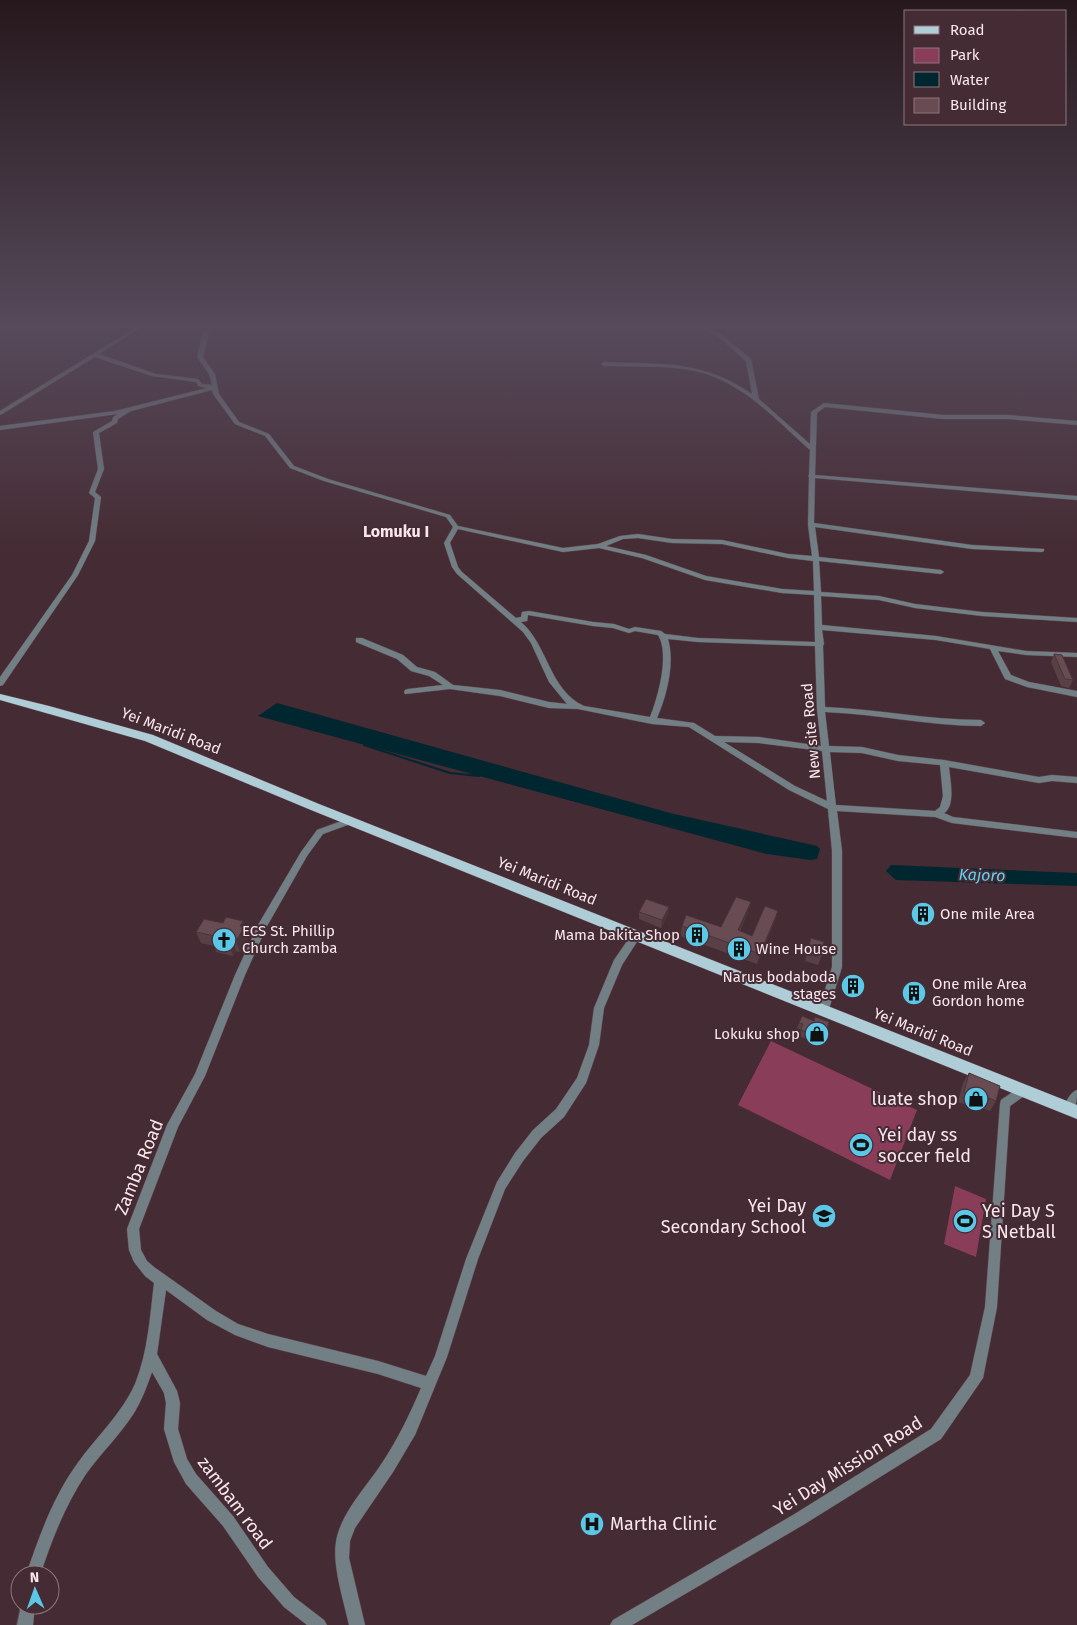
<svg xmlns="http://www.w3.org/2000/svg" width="1077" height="1625" viewBox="0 0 1077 1625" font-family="'Fira Sans',sans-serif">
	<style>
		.green { fill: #8a3d59 }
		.water { fill: #002630 }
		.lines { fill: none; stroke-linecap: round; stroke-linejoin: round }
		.stream { stroke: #002630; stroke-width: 2 }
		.minor-casing { stroke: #624950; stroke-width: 1 }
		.major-casing { stroke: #624950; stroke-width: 1 }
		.minor { fill: #728085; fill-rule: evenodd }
		.major { fill: #afcdd7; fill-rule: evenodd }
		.wall { fill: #594047 }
		.shaded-wall { fill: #49343a }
		.building { fill: #684b53; stroke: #49343a }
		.labels { text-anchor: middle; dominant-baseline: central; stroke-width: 4; stroke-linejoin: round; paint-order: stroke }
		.street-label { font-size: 15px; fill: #f8e6eb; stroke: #452b33 }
		.poi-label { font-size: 15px; fill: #f8e6eb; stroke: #452b33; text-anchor: start }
		.far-district-label { font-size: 16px; font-weight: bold; fill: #f8e6eb; stroke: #452b33 }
		.water-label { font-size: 16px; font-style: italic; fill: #5dd3f5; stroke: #452b33 }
		.near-poi-label { font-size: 18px; fill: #f8e6eb; stroke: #452b33; text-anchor: start }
		.near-street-label { font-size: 18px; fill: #f8e6eb; stroke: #452b33 }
	</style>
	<rect width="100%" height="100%" fill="#452b33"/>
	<!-- green -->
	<path class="green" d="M771,1041L917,1110L890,1180L738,1105Z
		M955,1186L986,1199L976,1257L944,1244Z"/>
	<!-- water -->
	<path class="water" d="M277,703L670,813L817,846L820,849L817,859L811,860L767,854L258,716Z
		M891,865L1077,873V886L896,880L886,871Z"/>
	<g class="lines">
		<!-- stream -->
		<path class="stream" d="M364,745L450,773L479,776"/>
		<!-- minor casing -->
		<g class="minor-casing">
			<path id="minor" d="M140,325H145L99,354L156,374L198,379L202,384L212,385L209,374L197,357L203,333L209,325H213L209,333L203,357L215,374L219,394L239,422L269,434L294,466L328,479L450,515L458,526L563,548L598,544L620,536L638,534L672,539L722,540L788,554L812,556L808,525L809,477L808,476L809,475L810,450C776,420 742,381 695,371C665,365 634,367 604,366L601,364L604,362C664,365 700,359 752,394L746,361L717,336L696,325H702L721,334L751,359L759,399L810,444L811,412L824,403L943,415H1008L1077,421V425L1008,419H943L825,407L817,413L815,475L1077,496V500L815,478L814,523L972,545L1044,549V551L1042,552L972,549L815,527L819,557L941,570L944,572L941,574L819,561L821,592L879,596L915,604L982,612L1077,618V622L982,616L915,608L879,600L821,596L822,625L936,636L1026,651L1077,653V657L1026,655L998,651L1011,675L1029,682L1077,691V697L1027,687L1005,679L990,649L936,640L822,630L824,644L823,646L825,707C877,709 928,720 981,720L985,723L981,726C929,726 878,714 825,712L829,746L862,747L898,755L944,760L1039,777L1052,775L1077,777V783L1052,781L1039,783L949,767C950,779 956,806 944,813L953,817L1077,832V838L952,823L935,817L837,811L842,851V967L829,1009L828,1012L824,1013L820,1012L819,1009L832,967V851L828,809L789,790L689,727L652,724L578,709L549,708L500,696L450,689L405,694L404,692L405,690L408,689L443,685L429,676L411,671L397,659L356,642V638H362L403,655L417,667L435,672L453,685L500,690L549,702L567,704L549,682L531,643L523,632L457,574L452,567L444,543L453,527L446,517L324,481L290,468L265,436L235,424L213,394L212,390L131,411L118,419L117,423L99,433L104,469L95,492L101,497L95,541L78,575L3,685L0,686V677L72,575L89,541L95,498L89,493L98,469L93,432L112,421L113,417L118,414L0,430V426L115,411L207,388L198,386L196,382L152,376L95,357L2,414L0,415V411ZM458,529L563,552L599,548L642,558L705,580L782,593L814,595L815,642L698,638L665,634L661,631L635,627L629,629L614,624L593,622L529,611L522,612L521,617L516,618L462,572L458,567L450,543ZM638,538L672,543L722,544L788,558L813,561L814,591L782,589L706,576L646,555L606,546L623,539ZM528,615L593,626L613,628L629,633L635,631L658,635C670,654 658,697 650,717L584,706C549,690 548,645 521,622L527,621ZM668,639L698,642L815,646L817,709L821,746L759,737L715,736L694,723L657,718C667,695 675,663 668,639ZM724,742L759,743L822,751L827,801L795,786ZM830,752L862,753L898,761L940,765L943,796L940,807L935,811L836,805Z
				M350,818L354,821L353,823L323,834L307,856L267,926L245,975L205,1076L178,1127L139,1229L141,1250L147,1261L154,1267L216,1311L238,1324L268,1334L378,1361L426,1376L435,1356L466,1259L497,1182L515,1153L533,1130L556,1109L577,1078L589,1045L594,1008L614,960L634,931L637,930L640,931L642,934L622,965L604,1008L599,1045L586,1083L564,1117L541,1138L523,1161L505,1189L478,1259L447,1357L415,1435L393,1472L355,1528L350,1541L349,1558L365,1625H349C344,1602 332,1565 336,1542C340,1514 367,1486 382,1463C398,1439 410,1414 421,1388L378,1374L268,1347L235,1335L207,1320L166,1290L157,1354L177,1391L180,1403L178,1429L187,1459L196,1474L233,1516L268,1567L294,1597L324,1620L327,1625H307L284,1607L258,1577L223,1526L186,1484L174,1462L164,1429L166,1403L164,1393L152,1372C147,1386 142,1400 134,1413C120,1435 101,1453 86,1474C65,1505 52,1540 40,1575H26C39,1537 53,1497 77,1464C96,1437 121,1415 135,1384C148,1352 150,1316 154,1283L145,1276L134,1262L129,1250L127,1229L167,1125L195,1074L235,975L258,925L301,852L317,830Z
				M1023,1085L1027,1086L1028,1090L1027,1094L1010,1106L997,1307L983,1378L941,1439L803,1525L632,1625H610L613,1620L793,1515L931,1429L970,1375L985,1307L1000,1104L1001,1100Z
				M1077,1090C1077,1099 1077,1109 1069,1113L1065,1112L1063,1108C1066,1102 1070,1092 1077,1090Z
				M21,1605H35L33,1625H17Z"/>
		</g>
		<!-- major casing -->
		<g class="major-casing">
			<path id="major" d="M0,694L49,706L153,735L319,804L1077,1105V1119L311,810L145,741L0,700Z"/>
		</g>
		<!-- minor -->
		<use href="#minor" class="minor"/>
		<!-- major -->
		<use href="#major" class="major"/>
	</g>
	<!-- wall -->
	<path class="wall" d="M1054,654L1073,680L1069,688L1061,686L1051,662Z
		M669,907L668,915L661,928L639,919V912Z
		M748,912L740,931L752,936L775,921L757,964L680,936L682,926L721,927Z
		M243,921L248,938L240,952L236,951L233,956L216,952L214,946L201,943L196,932L223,923Z
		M811,938L821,958L818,965L805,961Z
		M851,977L862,981L857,992L846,987Z
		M909,985L921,992L919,996H914L908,989Z
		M814,1021L829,1022L821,1045L799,1036L801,1030L797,1028L799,1023Z
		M969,1073L996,1101L990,1111L970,1103L966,1105L958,1102L963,1083Z"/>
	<!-- shaded-wall -->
	<path class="shaded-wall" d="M751,902L748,912L735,940L738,930Z
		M669,907L668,915L661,928L662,920Z
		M778,911L775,921L757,964L760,954Z
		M243,921L248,938L240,952L236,941L240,926Z
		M232,940L236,951L233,956L229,945Z
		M976,1093L970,1103L966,1105L972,1095Z"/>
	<!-- building -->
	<path class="building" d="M1054,654L1062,655L1073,680L1065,679Z
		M736,897L751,902L738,930L752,936L765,906L778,911L760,954L682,926L686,915L721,927Z
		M646,899L669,907L662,920L639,912Z
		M226,917L243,921L240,926L244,928L236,941L232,940L229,945L212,941L215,936L196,932L204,919L223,923Z
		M811,938L824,942L821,958L807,954Z
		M851,977L862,981L859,989L847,984Z
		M909,985L920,987L921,992L915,993Z
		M802,1016L814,1021L815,1017L829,1022L824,1039L801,1030L803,1024L799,1023Z
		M969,1073L1000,1086L996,1101L976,1093L972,1095L964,1092Z"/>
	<!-- sky -->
	<linearGradient id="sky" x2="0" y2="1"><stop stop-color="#26181c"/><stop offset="0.59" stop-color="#564a5b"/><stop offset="1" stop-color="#564a5b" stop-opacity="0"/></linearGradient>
	<rect width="1077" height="552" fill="url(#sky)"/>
	<!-- icons -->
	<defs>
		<g id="building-disc" transform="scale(1.25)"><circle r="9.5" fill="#5bc8e7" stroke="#452b33"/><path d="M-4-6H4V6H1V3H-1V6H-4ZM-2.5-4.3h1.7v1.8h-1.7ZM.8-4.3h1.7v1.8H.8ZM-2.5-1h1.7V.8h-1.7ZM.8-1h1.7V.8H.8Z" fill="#111"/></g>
		<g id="church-disc" transform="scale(1.25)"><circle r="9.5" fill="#5bc8e7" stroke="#452b33"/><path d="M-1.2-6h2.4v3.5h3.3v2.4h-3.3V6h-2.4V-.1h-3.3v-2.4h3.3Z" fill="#111"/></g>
		<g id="shop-disc" transform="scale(1.25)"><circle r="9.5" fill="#5bc8e7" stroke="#452b33"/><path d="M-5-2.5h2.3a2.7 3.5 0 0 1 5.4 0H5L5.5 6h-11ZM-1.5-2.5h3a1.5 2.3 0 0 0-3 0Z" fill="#111"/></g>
		<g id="stadium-disc" transform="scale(1.25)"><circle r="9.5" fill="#5bc8e7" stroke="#452b33"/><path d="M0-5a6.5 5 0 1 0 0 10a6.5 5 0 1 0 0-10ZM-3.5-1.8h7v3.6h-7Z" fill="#111"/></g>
		<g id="school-disc" transform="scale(1.25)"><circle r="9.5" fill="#5bc8e7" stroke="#452b33"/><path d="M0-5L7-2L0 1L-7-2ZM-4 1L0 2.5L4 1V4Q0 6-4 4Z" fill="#111"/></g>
		<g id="hospital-disc" transform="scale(1.25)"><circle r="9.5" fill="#5bc8e7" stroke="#452b33"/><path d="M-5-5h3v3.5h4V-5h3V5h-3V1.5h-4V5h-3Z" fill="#111"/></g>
	</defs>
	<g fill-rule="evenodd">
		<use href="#building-disc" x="923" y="914"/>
		<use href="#building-disc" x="697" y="935"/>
		<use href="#church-disc" x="224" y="940"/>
		<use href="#building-disc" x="739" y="949"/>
		<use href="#building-disc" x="853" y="986"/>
		<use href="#building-disc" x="914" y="993"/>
		<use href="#shop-disc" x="817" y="1034"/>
		<use href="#shop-disc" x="976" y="1099"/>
		<use href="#stadium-disc" x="861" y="1145"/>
		<use href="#school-disc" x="824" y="1216"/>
		<use href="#stadium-disc" x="965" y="1221"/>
		<use href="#hospital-disc" x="592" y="1524"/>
	</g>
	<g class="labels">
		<!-- street labels -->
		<g class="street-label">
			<text transform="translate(171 731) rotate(21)">Yei Maridi Road</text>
			<text transform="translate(811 731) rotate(-95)">New site Road</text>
			<text transform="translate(547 881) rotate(22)">Yei Maridi Road</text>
			<text transform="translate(923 1032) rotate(22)">Yei Maridi Road</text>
		</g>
		<!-- poi labels -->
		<g class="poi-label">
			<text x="940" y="914">One mile Area</text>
			<text x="242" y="931">ECS St. Phillip<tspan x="242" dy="17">Church zamba</tspan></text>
			<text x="680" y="935" text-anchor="end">Mama bakita Shop</text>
			<text x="756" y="949">Wine House</text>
			<text x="836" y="977" text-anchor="end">Narus bodaboda<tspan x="836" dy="17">stages</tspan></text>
			<text x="932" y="984">One mile Area<tspan x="932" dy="17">Gordon home</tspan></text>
			<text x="800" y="1034" text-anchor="end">Lokuku shop</text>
		</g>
		<!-- far-district labels -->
		<g class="far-district-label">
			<text x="396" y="531">Lomuku I</text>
		</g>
		<!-- water labels -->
		<g class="water-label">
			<text transform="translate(982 875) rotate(2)">Kajoro</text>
		</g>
		<!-- near-poi labels -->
		<g class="near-poi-label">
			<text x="958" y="1099" text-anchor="end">luate shop</text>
			<text x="878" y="1135">Yei day ss<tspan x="878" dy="21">soccer field</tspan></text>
			<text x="806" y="1206" text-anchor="end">Yei Day<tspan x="806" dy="21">Secondary School</tspan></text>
			<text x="982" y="1211">Yei Day S<tspan x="982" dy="21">S Netball</tspan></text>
			<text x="610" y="1524">Martha Clinic</text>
		</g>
		<!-- near-street labels -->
		<g class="near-street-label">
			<text transform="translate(139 1167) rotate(-68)">Zamba Road</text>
			<text transform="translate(848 1466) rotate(-32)">Yei Day Mission Road</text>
			<text transform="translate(235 1503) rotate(53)">zambam road</text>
		</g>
	</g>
	<!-- legend -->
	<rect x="904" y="10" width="162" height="115" fill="#452b33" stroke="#8d767d"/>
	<rect x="914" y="26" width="25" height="8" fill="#afcdd7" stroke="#8d767d"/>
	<text x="950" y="35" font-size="15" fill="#f8e6eb">Road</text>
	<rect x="914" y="48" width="25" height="15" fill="#8a3d59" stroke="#8d767d"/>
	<text x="950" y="60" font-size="15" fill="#f8e6eb">Park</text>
	<rect x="914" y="72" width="25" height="15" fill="#002630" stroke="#8d767d"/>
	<text x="950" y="85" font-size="15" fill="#f8e6eb">Water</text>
	<rect x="914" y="98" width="25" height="15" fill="#684b53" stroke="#8d767d"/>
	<text x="950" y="110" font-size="15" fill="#f8e6eb">Building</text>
	<!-- north arrow -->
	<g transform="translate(35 1590) rotate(358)"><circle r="24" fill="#452b33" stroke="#8d767d"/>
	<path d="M0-4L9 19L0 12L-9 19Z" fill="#5bc8e7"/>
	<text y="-8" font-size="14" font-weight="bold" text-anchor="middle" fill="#f8e6eb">N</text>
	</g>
</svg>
